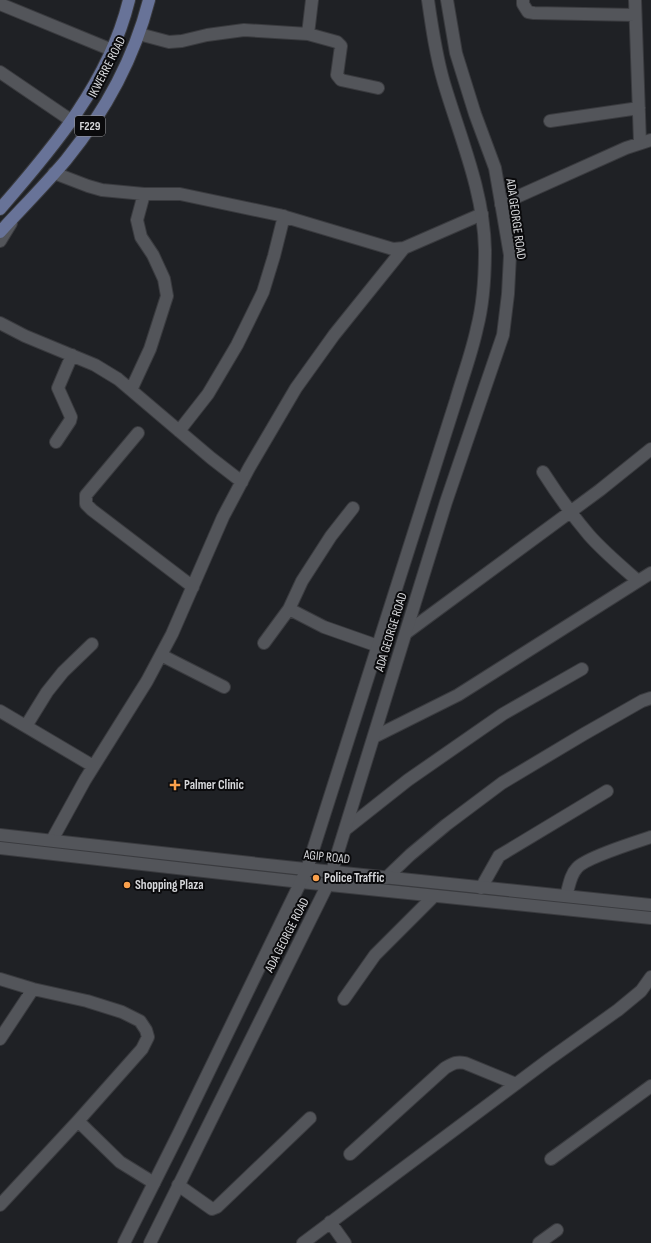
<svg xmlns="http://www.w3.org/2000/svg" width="651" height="1243" viewBox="0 0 651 1243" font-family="'Sofia Sans Condensed',sans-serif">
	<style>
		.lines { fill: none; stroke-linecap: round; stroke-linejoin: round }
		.minor-casing { stroke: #3a3b3f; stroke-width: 14 }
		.tertiary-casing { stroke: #3a3b3f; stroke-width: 14 }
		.secondary-casing { stroke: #3a3b3f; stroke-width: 14 }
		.primary-casing { stroke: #3a3b3f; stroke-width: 14 }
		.minor { stroke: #53555a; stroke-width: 12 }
		.tertiary { stroke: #53555a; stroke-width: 12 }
		.secondary { stroke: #53555a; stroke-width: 12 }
		.primary { stroke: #687398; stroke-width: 12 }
		.poi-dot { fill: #f9a04c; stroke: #0a0a0c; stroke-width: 1.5 }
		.labels { text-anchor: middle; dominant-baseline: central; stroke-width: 4; stroke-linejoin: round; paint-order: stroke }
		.shield { fill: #0a0a0c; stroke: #9a9a9d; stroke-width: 1 }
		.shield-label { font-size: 12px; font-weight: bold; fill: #d7d8db }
		.street-label { font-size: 13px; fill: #d7d8db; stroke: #0a0a0c }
		.poi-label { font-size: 13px; font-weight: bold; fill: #d7d8db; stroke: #0a0a0c; text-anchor: start }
	</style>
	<rect width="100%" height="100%" fill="#1f2125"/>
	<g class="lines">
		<!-- minor casing -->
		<g class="minor-casing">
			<path id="minor" d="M523,0V4L528,12L534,13L635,15
				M635,0L640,143
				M0,4L112,50
				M139,34L169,42L182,41L207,35L244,30L308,34L337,42L341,46L337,75L341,80L378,88
				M308,34L312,0
				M0,72L72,121
				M550,121L639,108
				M54,173L88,186L102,190L144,194H180L279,215L393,249L404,248L482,214
				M501,204L626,148L651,140
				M0,323L25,336L95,365L118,379L211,458L242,482
				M131,390L150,349L167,296L164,279L153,255L141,237L137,220L144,194
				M179,431L208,394L237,345L263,292L274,256L284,216
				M138,433L86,495V504L92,510L193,587
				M56,442L70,421L71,417L58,388L72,355
				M543,472C557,494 572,515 589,535C604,552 621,566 638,581
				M289,609L324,627L378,646
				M406,633L600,490L651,449
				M264,643L289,609L302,581L331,536L353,508
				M161,655L224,687
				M0,711L93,766
				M26,726L47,692L63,672L92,644
				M374,737L458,695L651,573
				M346,829L408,780L503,714L582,669
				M52,840L85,780L147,681L172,634L223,517L249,468L296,388L334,335L404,248
				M386,878L410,855L446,825L502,783L584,734L642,701L651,698
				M481,888L499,856L607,791
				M566,896C569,887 570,875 577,868C585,858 636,842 651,837
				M0,979L33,989L87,1001L122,1012L140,1021L146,1030L148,1037L142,1049L78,1121L0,1205
				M344,999L375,955L434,896
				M0,1039L33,989
				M78,1121L120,1162L154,1183
				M350,1154L445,1068C452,1064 456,1061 465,1063L516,1084
				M551,1159L651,1086
				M178,1185L212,1209L217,1207L310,1118
				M330,1222L345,1243
				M303,1243L548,1060L618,1010L641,991L651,977
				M539,1243L557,1230"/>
		</g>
		<!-- tertiary casing -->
		<g class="tertiary-casing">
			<path id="tertiary" d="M0,241L11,223
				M0,835L286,867L651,905
				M0,848L301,882L651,918"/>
		</g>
		<!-- secondary casing -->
		<g class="secondary-casing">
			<path id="secondary" d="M124,1243L180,1131L307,869L456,400C463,376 472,352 477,328C483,305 485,274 485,250C484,192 460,137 444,83C436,56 432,28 428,0
				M150,1243L328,884L446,502L503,335L508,294L510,255L503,214L495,168L475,114L456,53L447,0"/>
		</g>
		<!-- primary casing -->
		<g class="primary-casing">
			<path id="primary" d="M0,209C54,147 109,82 129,0
				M0,232C22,208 45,185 66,160C104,113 134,59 149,0"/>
		</g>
		<!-- minor -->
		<use href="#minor" class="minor"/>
		<!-- tertiary -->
		<use href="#tertiary" class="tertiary"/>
		<!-- secondary -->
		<use href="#secondary" class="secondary"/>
		<!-- primary -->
		<use href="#primary" class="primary"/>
	</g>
	<!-- markers -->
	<g class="poi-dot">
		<path d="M173 779h4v4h4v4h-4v4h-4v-4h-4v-4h4z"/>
		<circle cx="316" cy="878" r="4"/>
		<circle cx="127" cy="885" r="4"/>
	</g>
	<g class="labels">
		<!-- shield labels -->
		<rect class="shield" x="75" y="116" width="30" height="20" rx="3"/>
		<g class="shield-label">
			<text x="90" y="126">F229</text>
		</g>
		<!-- street labels -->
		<g class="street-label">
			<text transform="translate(107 67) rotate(-63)">IKWERRE ROAD</text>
			<text transform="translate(516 219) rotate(82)">ADA GEORGE ROAD</text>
			<text transform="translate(391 632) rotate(-73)">ADA GEORGE ROAD</text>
			<text transform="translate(327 857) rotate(6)">AGIP ROAD</text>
			<text transform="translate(287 935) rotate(-63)">ADA GEORGE ROAD</text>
		</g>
		<!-- poi labels -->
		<g class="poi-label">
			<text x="184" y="785">Palmer Clinic</text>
			<text x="324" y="878">Police Traffic</text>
			<text x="135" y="885">Shopping Plaza</text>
		</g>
	</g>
</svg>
